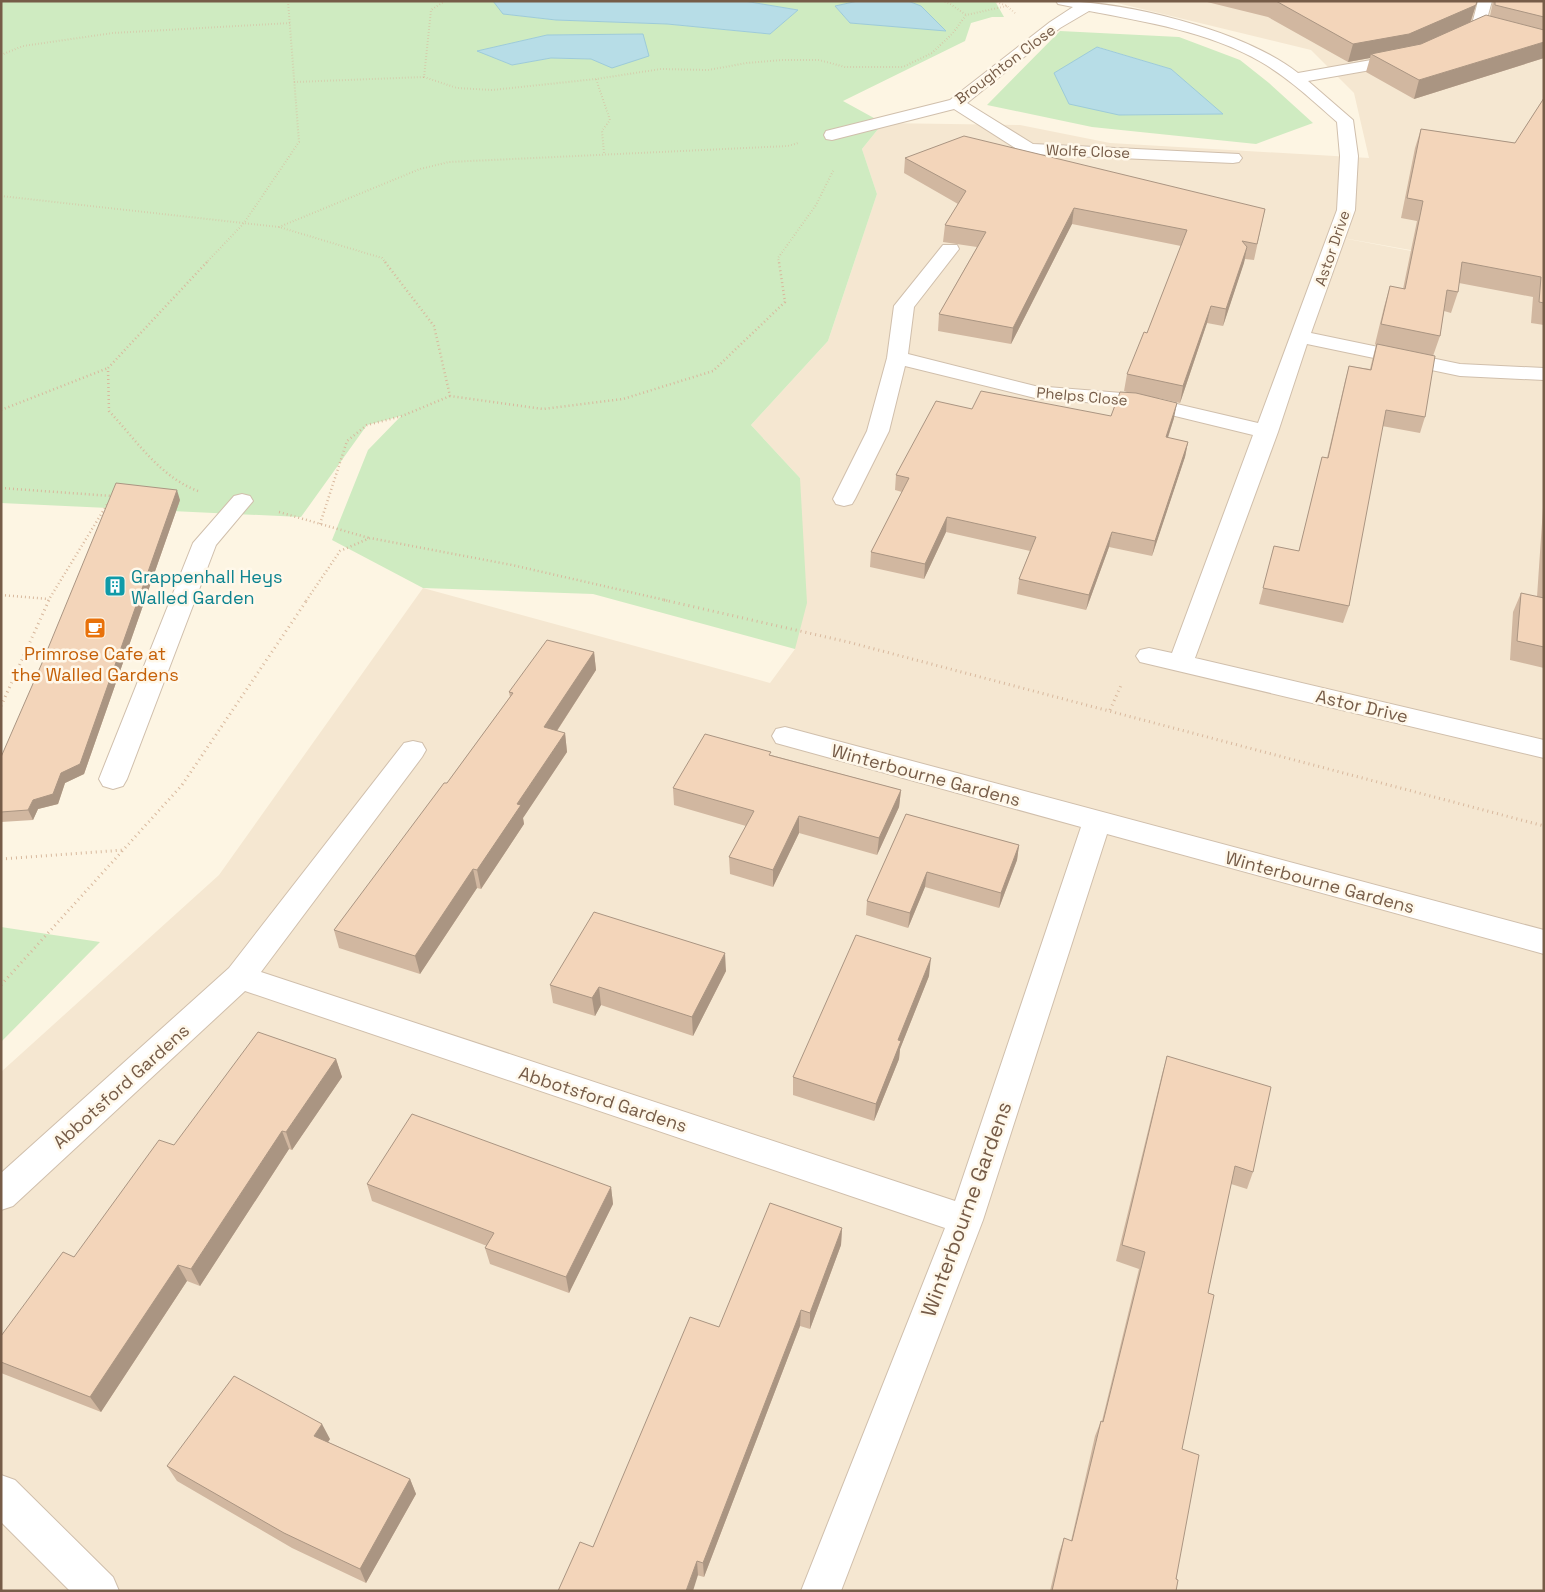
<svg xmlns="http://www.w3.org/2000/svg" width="1545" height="1592" viewBox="0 0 1545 1592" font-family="'Space Grotesk',sans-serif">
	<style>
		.residential { fill: #f5e7d1 }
		.green { fill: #cfebc1; fill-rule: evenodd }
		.water { fill: #b7dde7; stroke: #9dcbd9 }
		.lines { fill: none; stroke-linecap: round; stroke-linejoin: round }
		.minor-casing { stroke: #d0bfac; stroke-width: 2 }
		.path-far2 { stroke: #d8b89d; stroke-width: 2; stroke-dasharray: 0.5 2.5; stroke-linecap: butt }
		.path-far1 { stroke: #d8b89d; stroke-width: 2.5; stroke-dasharray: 1 3; stroke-linecap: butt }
		.path { stroke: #d8b89d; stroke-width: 3; stroke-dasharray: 1 4; stroke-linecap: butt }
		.minor { fill: #fff; fill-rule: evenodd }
		.wall { fill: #d1b7a0 }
		.shaded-wall { fill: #aa9582 }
		.building { fill: #f3d5ba; stroke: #aa9582 }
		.labels { text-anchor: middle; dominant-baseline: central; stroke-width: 5; stroke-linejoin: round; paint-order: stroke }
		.far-street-label { font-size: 15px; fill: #765c48; stroke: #fff8ea }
		.culture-label { font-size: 18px; fill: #0d838f; stroke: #fff8ea; text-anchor: start }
		.food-label { font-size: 18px; fill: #c56008; stroke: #fff8ea }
		.street-label { font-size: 18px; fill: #765c48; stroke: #fff8ea }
		.near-street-label { font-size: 21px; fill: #765c48; stroke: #fff8ea }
	</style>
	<rect width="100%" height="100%" fill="#fdf5e3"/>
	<!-- residential -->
	<path class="residential" d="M1109,1H1544V274L1321,234L1544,276V1591H1V1072L219,875L423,588L770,683L795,649L800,478L751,425L828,341L877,194L862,149L883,123L1020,125L1110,143L1369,158L1354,93L1311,50Z"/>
	<!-- green -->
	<path class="green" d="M1,1H493L504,14L556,20L667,24L770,34L798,10L744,1H858L835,6L850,23L945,30L921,6L908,1H995L1004,17H992L971,23L965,41L843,101L883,123L862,149L877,194L828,341L751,425L800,478L807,603L795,649L593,594L423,588L332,540L368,450L401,416L367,425L301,517L1,503ZM643,34L612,67L591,59L551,58L512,65L478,51L547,35Z
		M1060,31L1179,37L1240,60L1269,83L1313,123L1256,144L1092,127L987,105ZM1098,47L1171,69L1222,114L1119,115L1055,73Z
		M1,927L100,942L1,1042Z"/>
	<!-- water -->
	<path class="water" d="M493,1H744L798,10L770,34L667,24L556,20L503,14Z
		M858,1H908L921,6L946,31L850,23L835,6Z
		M643,34L649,56L612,68L591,59L551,58L512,65L477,51L547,35Z
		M1097,47L1171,69L1223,114L1119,115L1069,104L1054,73Z"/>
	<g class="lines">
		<!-- minor casing -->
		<g class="minor-casing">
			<path id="minor" d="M1056,1C1125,1 1243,30 1298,73L1405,54L1413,59L1405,64L1308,81L1353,120L1358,156L1355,210L1311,333L1460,364L1544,368V380L1460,376L1307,344L1278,432L1195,658L1544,740V758L1140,662L1136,656L1140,650L1149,648L1172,653L1253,435L1134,406L1035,398L905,366L889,431L855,499L852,504L844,506L836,504L833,499L867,431L887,358L894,306L943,245H957L959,249L914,307L908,354L1035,386L1134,394L1258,423L1337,210L1340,156L1337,122C1313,101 1289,78 1261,62C1210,32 1146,22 1089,11L1060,28L967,103L1033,144L1239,154L1242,158L1239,162L1233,163L1029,154L1023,153L954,109L832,140L826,139L824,135L826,131L950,100L1050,22L1073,7L1058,4Z
				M1478,1H1492L1484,29L1458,41H1448L1445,38L1448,35L1472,24Z
				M242,494L250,496L253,501L216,545L127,779L123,786L113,789L103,786L99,779L193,543L234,496Z
				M785,727L1544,930V954L1107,834L983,1220L841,1591H801L945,1228L245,991L13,1206L1,1210V1173L229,968L404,743L413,741L422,743L426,750L422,757L261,972L955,1201L1081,827L776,743L772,736L776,729Z
				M1,1475L15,1480L113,1577L119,1591H70L1,1522Z"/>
		</g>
		<!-- path-far2 -->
		<path class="path-far2" d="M445,1L431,10L424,77L457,88L492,90L596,79
			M942,1L949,3L966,15
			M994,1L1007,6L1015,13
			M1,55L23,46L113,33L290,23
			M294,82L424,77
			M604,153L602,131L610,120L596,79L661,69L708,70L747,63L783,60H819L845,67H903L932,53L953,33L966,15L1007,6
			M1,196L279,227L382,258L386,263
			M279,227L420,169L449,162L788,146L798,143
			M206,263L244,223L299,142L288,1
			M779,263L778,258L816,205L834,169"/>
		<!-- path-far1 -->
		<path class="path-far1" d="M385,262L434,326L450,396L543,409L623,399L713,371L785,302L779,262
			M1,410L108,368
			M1,488L112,496
			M198,491C160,477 136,440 109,411L108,368L207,262
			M279,512L369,538
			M320,524L347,441L367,425L402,416L450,396
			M1,595L49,599
			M48,601L108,503
			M306,601L340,551L370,538L512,565L669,601"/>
		<!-- path -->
		<path class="path" d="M664,600L848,642L1544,826
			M1,706L49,600
			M1110,710L1122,683
			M1,859L124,850
			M1,985L182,785L307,600"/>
		<!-- minor -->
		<use href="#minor" class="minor"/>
	</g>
	<!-- wall -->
	<path class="wall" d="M1203,1H1477L1471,22L1490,16L1493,1H1544V58L1414,99L1366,72L1370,58L1348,62L1268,17Z
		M1544,98V325L1531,323L1533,297L1459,283L1458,292L1451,313L1444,311L1440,336L1433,356L1425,417L1420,433L1382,426L1349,606L1343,623L1259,604L1274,546L1299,551L1322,457L1327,458L1345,381L1349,366L1370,369L1376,345L1375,344L1384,307L1390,286L1403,289L1417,221L1401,218L1415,148L1421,129L1515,143Z
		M905,158L1265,209L1254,260L1245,259L1223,326L1207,323L1180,403L1158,398L1174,418L1168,438L1188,442L1185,457L1152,556L1109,547L1086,610L1017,594L1019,579L1030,551L946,532L924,579L870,567L871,552L902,492L895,490L896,475L972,409L1111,416L1130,393L1124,391L1127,374L1147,333L1181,246L1072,224L1011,344L938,331L939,314L977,247L943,242L945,225L958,204L904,173Z
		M1544,493V668L1510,660L1513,612L1521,593L1537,597Z
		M180,500L84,774L65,783L58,804L38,809L33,820L1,822V757Z
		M594,652L596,670L557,731L565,733L567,752L523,818L524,824L481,889L477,888L420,974L339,948L334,930L447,783L510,697L509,692Z
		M771,755L901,790L899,807L877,855L799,833L773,887L730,874L729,857L746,826L674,805L673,788Z
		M906,814L1019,845L1017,860L999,908L925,887L908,928L866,915L867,901Z
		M726,971L693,1036L601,1005L595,1016L553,1003L550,985Z
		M929,976L900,1049L899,1059L874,1121L793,1095V1077Z
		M1167,1056L1253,1172L1247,1189L1231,1184L1208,1293L1182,1449L1176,1591H1050L1059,1553L1064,1538L1071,1541L1095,1436L1101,1421H1102L1139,1269L1116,1261L1162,1074Z
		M336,1059L342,1077L292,1150L289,1149L200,1286L187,1281L101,1412L1,1373V1336L74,1257L174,1145Z
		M367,1184L611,1187L613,1204L569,1293L490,1264L485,1248L487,1246L372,1201Z
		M842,1228L841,1245L810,1329L800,1326L704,1577L593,1547Z
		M330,1439L328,1442L410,1479L416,1494L366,1583L292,1548L177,1481L167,1466Z"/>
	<!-- shaded-wall -->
	<path class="shaded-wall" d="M1476,5L1470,23L1404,52L1371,54L1370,58L1348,62L1353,44Z
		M1544,42V58L1414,99L1419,80Z
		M1074,208L1072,224L1011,344L1013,328Z
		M1247,247L1244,263L1223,326L1226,309Z
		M1211,306L1207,323L1180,403L1183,386Z
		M1177,403L1174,418L1163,452L1166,437Z
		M1188,442L1185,457L1152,556L1155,541Z
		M177,490L180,500L84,774L65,783L58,804L38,809L33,820L28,810L33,800L61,773Z
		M947,517L946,532L924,579L925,564Z
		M1112,532L1109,547L1086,610L1089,595Z
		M594,652L596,670L547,746L544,727Z
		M565,733L567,752L523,818L524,824L481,889L477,870L517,804Z
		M901,790L899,807L877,855L879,838Z
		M799,816V833L773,887V870Z
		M1019,845L1017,860L999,908L1001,893Z
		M473,869L477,888L420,974L415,956Z
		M927,872L925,887L908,928L910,913Z
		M725,953L726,971L693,1036L692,1017Z
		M931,958L929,976L900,1049L899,1059L874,1121L876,1104L898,1040Z
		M599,987L601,1005L595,1016L592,998Z
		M336,1059L342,1077L292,1150L286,1132Z
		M282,1131L289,1149L200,1286L191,1269Z
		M611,1187L613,1204L569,1293L566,1277Z
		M842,1228L841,1245L810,1329V1313Z
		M178,1265L187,1281L101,1412L90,1397Z
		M801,1310L800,1326L704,1577L703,1563Z
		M322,1424L330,1439L322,1451L314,1436Z
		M410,1479L416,1494L366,1583L360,1569Z
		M697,1561L698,1575L693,1591H686Z"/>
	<!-- building -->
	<path class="building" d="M1276,1H1477L1476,5L1409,34L1353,44Z
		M1495,1H1544V17L1495,5Z
		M1486,15L1544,30V42L1419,80L1371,54L1421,44Z
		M1544,98V303L1539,302L1541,277L1462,262L1458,292L1447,290L1440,336L1381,324L1390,286L1405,289L1423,201L1407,198L1421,129L1515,143Z
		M964,136L1265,209L1257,244L1242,241L1247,247L1226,309L1211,306L1183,386L1127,374L1144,332L1147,333L1187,230L1074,208L1013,328L939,314L986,232L945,225L966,191L905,158Z
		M1377,344L1435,356L1425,417L1386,410L1349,606L1263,588L1274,546L1299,551L1322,457L1328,458L1349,366L1371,370Z
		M981,391L1111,416L1120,392L1136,393L1177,403L1166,437L1188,442L1155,541L1112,532L1089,595L1019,579L1036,537L947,517L925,564L871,552L909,478L896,475L936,401L972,409Z
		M116,483L177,490L80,764L61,773L53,794L33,800L28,810L1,812V757L42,663Z
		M1521,593L1544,598V647L1517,641Z
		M547,640L594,652L544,727L565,733L517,804L521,805L477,870L473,869L415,956L334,930L444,783H447L513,693L509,692Z
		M705,734L771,752L769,755L901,790L879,838L799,816L773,870L729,857L754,811L673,788Z
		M906,814L1019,845L1001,893L927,872L910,913L867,901Z
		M594,912L725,953L692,1017L599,987L592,998L550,985Z
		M856,935L931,958L898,1040L901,1041L876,1104L793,1077Z
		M258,1032L336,1059L286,1132L282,1131L191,1269L178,1265L90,1397L1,1362V1336L63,1252L74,1257L159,1140L174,1145Z
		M1167,1056L1271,1087L1253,1172L1235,1166L1208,1293L1214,1295L1182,1449L1199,1455L1176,1579L1178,1580L1176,1591H1052L1064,1538L1072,1541L1101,1421L1103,1422L1145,1252L1122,1245Z
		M412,1114L611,1187L566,1277L485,1248L494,1233L367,1184Z
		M770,1203L842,1228L810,1313L801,1310L703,1563L697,1561L686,1591H558L580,1542L593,1547L690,1317L719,1327Z
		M234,1376L322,1424L314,1436L410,1479L360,1569L284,1533L167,1466Z"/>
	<!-- icons -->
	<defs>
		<g id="building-square" transform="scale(1.125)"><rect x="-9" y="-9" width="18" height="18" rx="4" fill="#0f9aa8" stroke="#fff8ea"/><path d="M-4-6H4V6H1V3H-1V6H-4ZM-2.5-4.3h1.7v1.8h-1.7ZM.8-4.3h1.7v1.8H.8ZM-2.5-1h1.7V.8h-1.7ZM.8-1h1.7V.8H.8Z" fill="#fff"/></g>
		<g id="cafe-square" transform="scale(1.125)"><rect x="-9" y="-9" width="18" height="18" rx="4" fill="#e8710a" stroke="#fff8ea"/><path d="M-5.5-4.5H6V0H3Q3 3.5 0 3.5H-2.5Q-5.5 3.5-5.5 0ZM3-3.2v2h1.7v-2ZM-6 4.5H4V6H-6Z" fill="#fff"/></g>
	</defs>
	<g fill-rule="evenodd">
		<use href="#building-square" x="115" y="586"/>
		<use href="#cafe-square" x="95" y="628"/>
	</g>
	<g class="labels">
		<!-- far-street labels -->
		<g class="far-street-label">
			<text transform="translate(1005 64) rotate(-37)">Broughton Close</text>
			<text transform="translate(1088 151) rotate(2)">Wolfe Close</text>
			<text transform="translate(1332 248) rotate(-71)">Astor Drive</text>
			<text transform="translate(1082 396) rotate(5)">Phelps Close</text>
		</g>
		<!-- culture labels -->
		<g class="culture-label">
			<text x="131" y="576">Grappenhall Heys<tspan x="131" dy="21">Walled Garden</tspan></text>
		</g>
		<!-- food labels -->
		<g class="food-label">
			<text x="95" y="653">Primrose Cafe at<tspan x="95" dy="21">the Walled Gardens</tspan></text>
		</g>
		<!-- street labels -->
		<g class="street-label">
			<text transform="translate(1362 706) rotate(13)">Astor Drive</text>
			<text transform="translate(926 775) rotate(15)">Winterbourne Gardens</text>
			<text transform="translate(1320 882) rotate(15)">Winterbourne Gardens</text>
			<text transform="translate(121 1086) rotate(-42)">Abbotsford Gardens</text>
			<text transform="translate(603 1099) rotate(18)">Abbotsford Gardens</text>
		</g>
		<!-- near-street labels -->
		<g class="near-street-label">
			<text transform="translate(966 1209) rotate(-70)">Winterbourne Gardens</text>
		</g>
	</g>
	<!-- border -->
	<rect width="1545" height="1592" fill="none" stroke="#765c48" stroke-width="5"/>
</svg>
